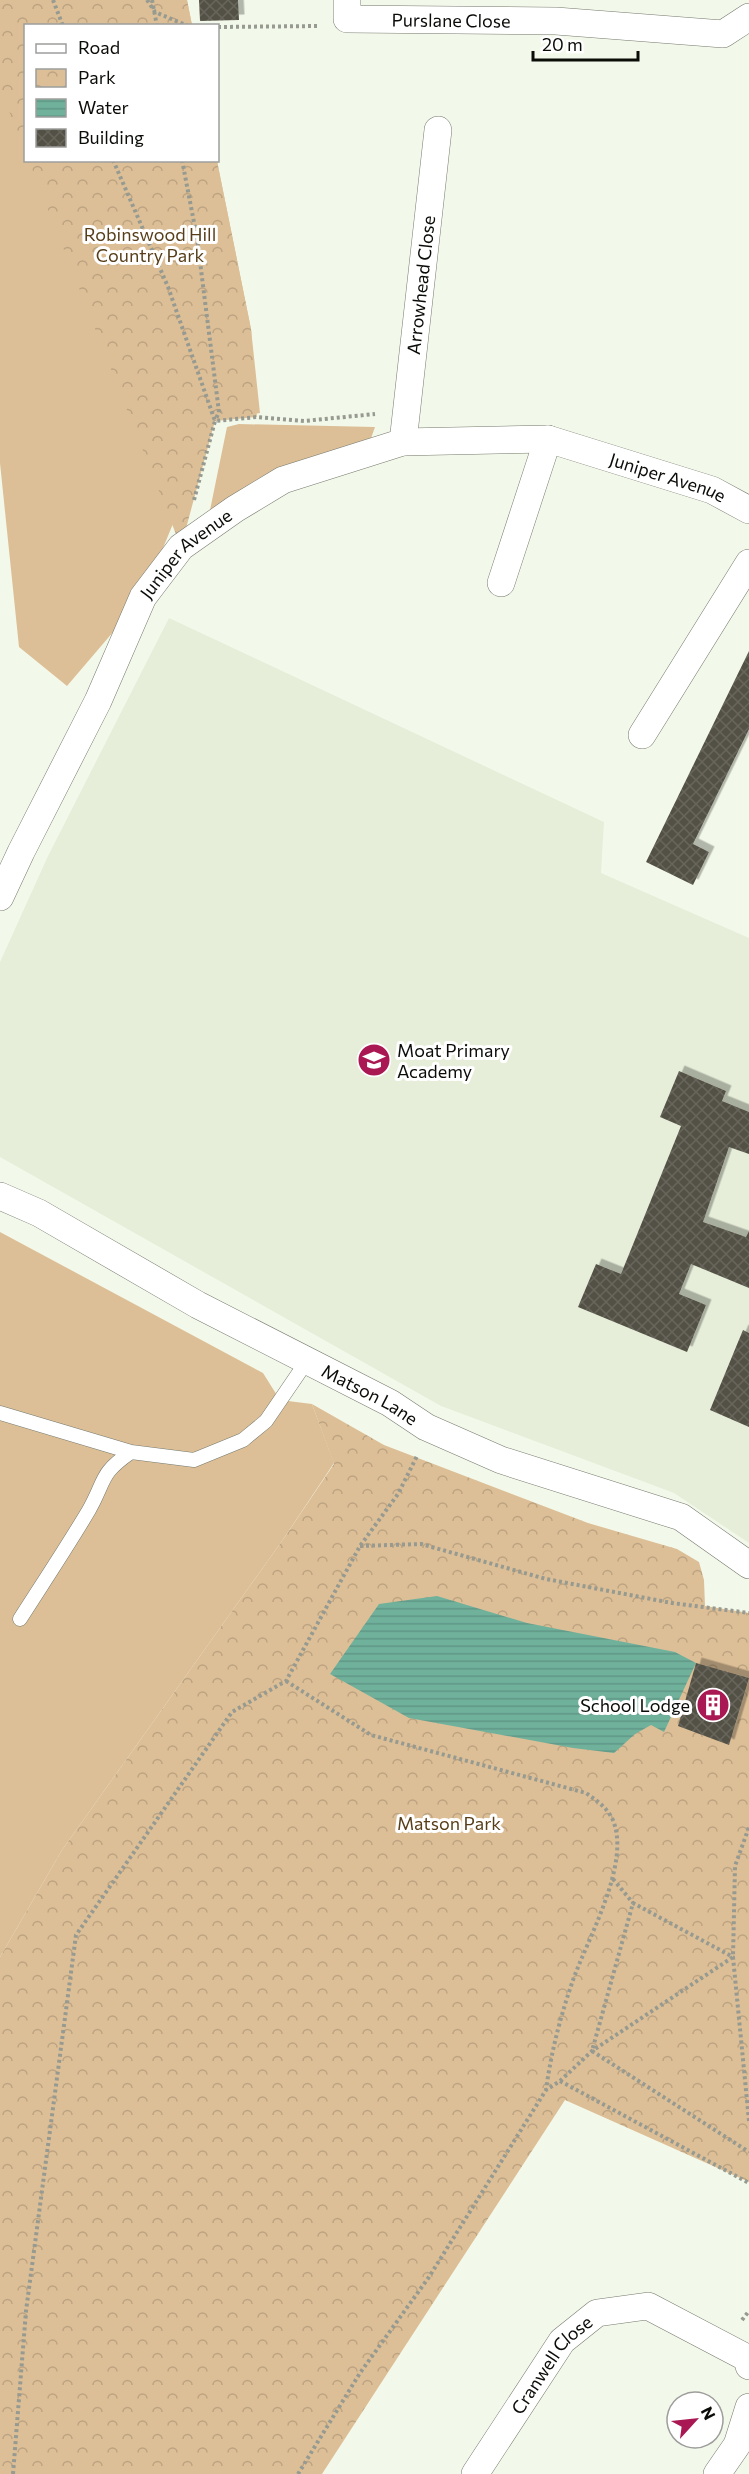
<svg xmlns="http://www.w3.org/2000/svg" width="749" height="2474" viewBox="0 0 749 2474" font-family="Commissioner,sans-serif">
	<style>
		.built { fill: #e6eed9 }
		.green { fill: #ddbf97 }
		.park { fill: url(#park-crowns) }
		.water { fill: url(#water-rules) }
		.building { fill: url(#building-cross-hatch); filter: url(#shadow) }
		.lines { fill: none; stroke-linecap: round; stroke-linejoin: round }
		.service-casing { stroke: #75796d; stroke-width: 15 }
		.minor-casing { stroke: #75796d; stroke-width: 28 }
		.path { stroke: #969a90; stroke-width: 4; stroke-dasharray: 3 3; stroke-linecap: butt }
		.service { stroke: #fff; stroke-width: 14 }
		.minor { stroke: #fff; stroke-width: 27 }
		.labels { text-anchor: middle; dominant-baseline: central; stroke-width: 6; stroke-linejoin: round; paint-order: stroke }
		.street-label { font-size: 18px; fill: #0a0c08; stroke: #fff }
		.park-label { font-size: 18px; fill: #573e19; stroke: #fff }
		.poi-label { font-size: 18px; fill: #0a0c08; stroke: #fff; text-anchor: start }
	</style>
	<defs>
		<pattern id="park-crowns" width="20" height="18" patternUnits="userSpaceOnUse" patternTransform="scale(1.5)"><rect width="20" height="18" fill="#ddbf97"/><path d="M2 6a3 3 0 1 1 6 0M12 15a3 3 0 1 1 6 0" fill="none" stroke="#bca381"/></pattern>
		<pattern id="water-rules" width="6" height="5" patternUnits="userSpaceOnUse" patternTransform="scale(1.5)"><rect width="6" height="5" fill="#70b19c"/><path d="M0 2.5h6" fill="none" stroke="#609785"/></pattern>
		<pattern id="building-cross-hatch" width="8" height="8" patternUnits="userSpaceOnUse" patternTransform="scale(1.5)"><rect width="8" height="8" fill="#535145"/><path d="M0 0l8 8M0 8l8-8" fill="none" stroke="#67655b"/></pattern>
		<filter id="shadow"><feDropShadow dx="5.5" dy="-5.5" stdDeviation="0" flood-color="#0004"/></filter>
	</defs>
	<rect width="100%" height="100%" fill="#f3f9ea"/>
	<!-- built -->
	<path class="built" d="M169,618L604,822L601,873L749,938V1543L674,1493L441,1406L0,1157V962L48,856Z"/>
	<!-- green -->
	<path class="green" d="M0,0H187L192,25L26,26V160L217,161L251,329L260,413L215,421L143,597L67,686L19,647L0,463Z
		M239,424L375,427L369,444L209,515L227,427Z
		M0,1232L263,1373L280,1400L312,1404L334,1463L284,1538L62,1850L0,1957Z"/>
	<!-- park -->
	<path class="park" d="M0,0H187L192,25L26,26L25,152L0,88Z
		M29,161H217L251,329L257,417L215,421L181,547Z
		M312,1404L384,1445L588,1523L677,1549L699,1562L704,1580L705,1606L749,1613V2182L565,2100L322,2474H0V1957L62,1850L284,1538L334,1464Z"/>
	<!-- water -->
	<path class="water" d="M437,1596L527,1623L675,1652L696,1663L664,1732L651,1725L635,1734L614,1753L573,1748L409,1718L330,1674L379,1604Z"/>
	<!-- building -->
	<path class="building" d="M199,0H238L239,20L200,21Z
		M749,651V729L693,844L709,852L693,885L646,862Z
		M679,1071L726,1091L722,1101L749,1112V1154L729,1147L703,1222L746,1237L749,1231V1288L691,1264L679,1294L706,1305L687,1352L578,1307L596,1264L621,1274L681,1126L660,1117Z
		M743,1330L749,1333V1427L710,1410Z
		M696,1663L749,1678L729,1745L678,1726Z"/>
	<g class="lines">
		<!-- service casing -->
		<g class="service-casing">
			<path id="service" d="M0,1413L131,1452L194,1460L243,1440L266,1421L307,1361
				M20,1619C43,1583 67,1547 89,1510C106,1480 99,1474 131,1452"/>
		</g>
		<!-- minor casing -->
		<g class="minor-casing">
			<g id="minor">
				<path id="s1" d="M347,0V19L556,21L723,34L749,17"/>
				<path id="s2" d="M403,442L438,130"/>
				<path d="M501,583L548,439"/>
				<path d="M642,735L749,563"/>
				<path id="s3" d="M0,897L21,852L98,701L143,597L181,547L235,509L283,480L403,442L548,439L712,490L749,510"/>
				<path id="s4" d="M0,1196L39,1213L198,1305L390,1403L426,1427L501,1460L681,1517L749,1565"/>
				<path id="s5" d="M475,2474L562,2341L597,2313L648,2306L747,2358L749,2366"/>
				<path d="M717,2474L737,2445L749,2407"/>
			</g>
		</g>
		<!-- path -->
		<path class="path" d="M53,0L63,26
			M147,0L155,12L188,26
			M152,0L157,26
			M218,27L319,26
			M113,160L168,287L215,421
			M182,160L197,238L219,412L215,421
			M194,500L215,421L257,417L304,421L375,414
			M360,1546L421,1544L546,1579L672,1603L749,1613
			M286,1681L371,1735L586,1793C596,1800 606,1807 612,1818C633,1862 586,1941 572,1983C560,2018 551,2053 546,2090
			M613,1879L633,1903
			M560,2081L749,2183
			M749,2121L733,1957L633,1903L592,2051L749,2152
			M742,2320L749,2311
			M13,2474L26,2311L76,1935L232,1712L286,1681L360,1546L398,1494L417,1456
			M298,2474L360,2373L429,2277L546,2090L560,2081L592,2051L733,1957L735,1866L749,1827"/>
		<!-- service -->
		<use href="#service" class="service"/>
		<!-- minor -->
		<use href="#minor" class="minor"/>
	</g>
	<!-- icons -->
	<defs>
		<g id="school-disc" transform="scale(1.725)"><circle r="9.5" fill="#a91852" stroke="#fff"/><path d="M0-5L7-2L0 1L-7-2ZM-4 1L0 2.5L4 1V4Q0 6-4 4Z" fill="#fff"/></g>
		<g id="building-disc" transform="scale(1.725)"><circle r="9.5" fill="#a91852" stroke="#fff"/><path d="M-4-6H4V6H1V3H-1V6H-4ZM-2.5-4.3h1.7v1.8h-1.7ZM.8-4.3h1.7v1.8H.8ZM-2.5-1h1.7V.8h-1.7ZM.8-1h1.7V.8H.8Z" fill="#fff"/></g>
	</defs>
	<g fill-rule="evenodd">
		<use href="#school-disc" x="374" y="1060"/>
		<use href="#building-disc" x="713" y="1705"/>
	</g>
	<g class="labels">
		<!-- street labels -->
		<g class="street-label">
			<text stroke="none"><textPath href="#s1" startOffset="123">Purslane Close</textPath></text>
			<text stroke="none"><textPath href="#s2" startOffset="158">Arrowhead Close</textPath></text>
			<text stroke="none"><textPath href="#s3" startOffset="914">Juniper Avenue</textPath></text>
			<text stroke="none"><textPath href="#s3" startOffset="394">Juniper Avenue</textPath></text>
			<text stroke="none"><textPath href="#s4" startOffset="420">Matson Lane</textPath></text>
			<text stroke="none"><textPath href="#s5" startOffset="134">Cranwell Close</textPath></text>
		</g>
		<!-- park labels -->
		<g class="park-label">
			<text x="150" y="234">Robinswood Hill<tspan x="150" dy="21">Country Park</tspan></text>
			<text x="449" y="1823">Matson Park</text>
		</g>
		<!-- poi labels -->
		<g class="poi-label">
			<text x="397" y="1050">Moat Primary<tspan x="397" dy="21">Academy</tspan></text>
			<text x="690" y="1705" text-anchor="end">School Lodge</text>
		</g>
	</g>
	<!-- legend -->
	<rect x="24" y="24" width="195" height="138" fill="#ffffff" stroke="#9d9e9c" stroke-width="1.5"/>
	<rect x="36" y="44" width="30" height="9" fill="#ffffff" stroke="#9d9e9c" stroke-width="1.5"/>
	<text x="78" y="54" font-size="18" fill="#0a0c08">Road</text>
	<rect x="36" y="69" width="30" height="18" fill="url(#park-crowns)" stroke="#9d9e9c" stroke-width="1.5"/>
	<text x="78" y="84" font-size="18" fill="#0a0c08">Park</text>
	<rect x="36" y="99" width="30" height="18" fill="url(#water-rules)" stroke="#9d9e9c" stroke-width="1.5"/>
	<text x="78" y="114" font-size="18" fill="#0a0c08">Water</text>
	<rect x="36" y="129" width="30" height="18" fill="url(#building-cross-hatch)" stroke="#9d9e9c" stroke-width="1.5"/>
	<text x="78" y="144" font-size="18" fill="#0a0c08">Building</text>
	<!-- north arrow -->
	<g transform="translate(695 2420) rotate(63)"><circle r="28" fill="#ffffff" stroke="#9d9e9c" stroke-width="1.5"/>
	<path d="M0-4.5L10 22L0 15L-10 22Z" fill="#a91852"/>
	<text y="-9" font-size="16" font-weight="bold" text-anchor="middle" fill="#0a0c08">N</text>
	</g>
	<!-- scale -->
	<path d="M533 51v9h105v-9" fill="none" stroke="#0a0c08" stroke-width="3"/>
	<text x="542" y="51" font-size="18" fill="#0a0c08" stroke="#ffffff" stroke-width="4.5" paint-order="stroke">20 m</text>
</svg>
